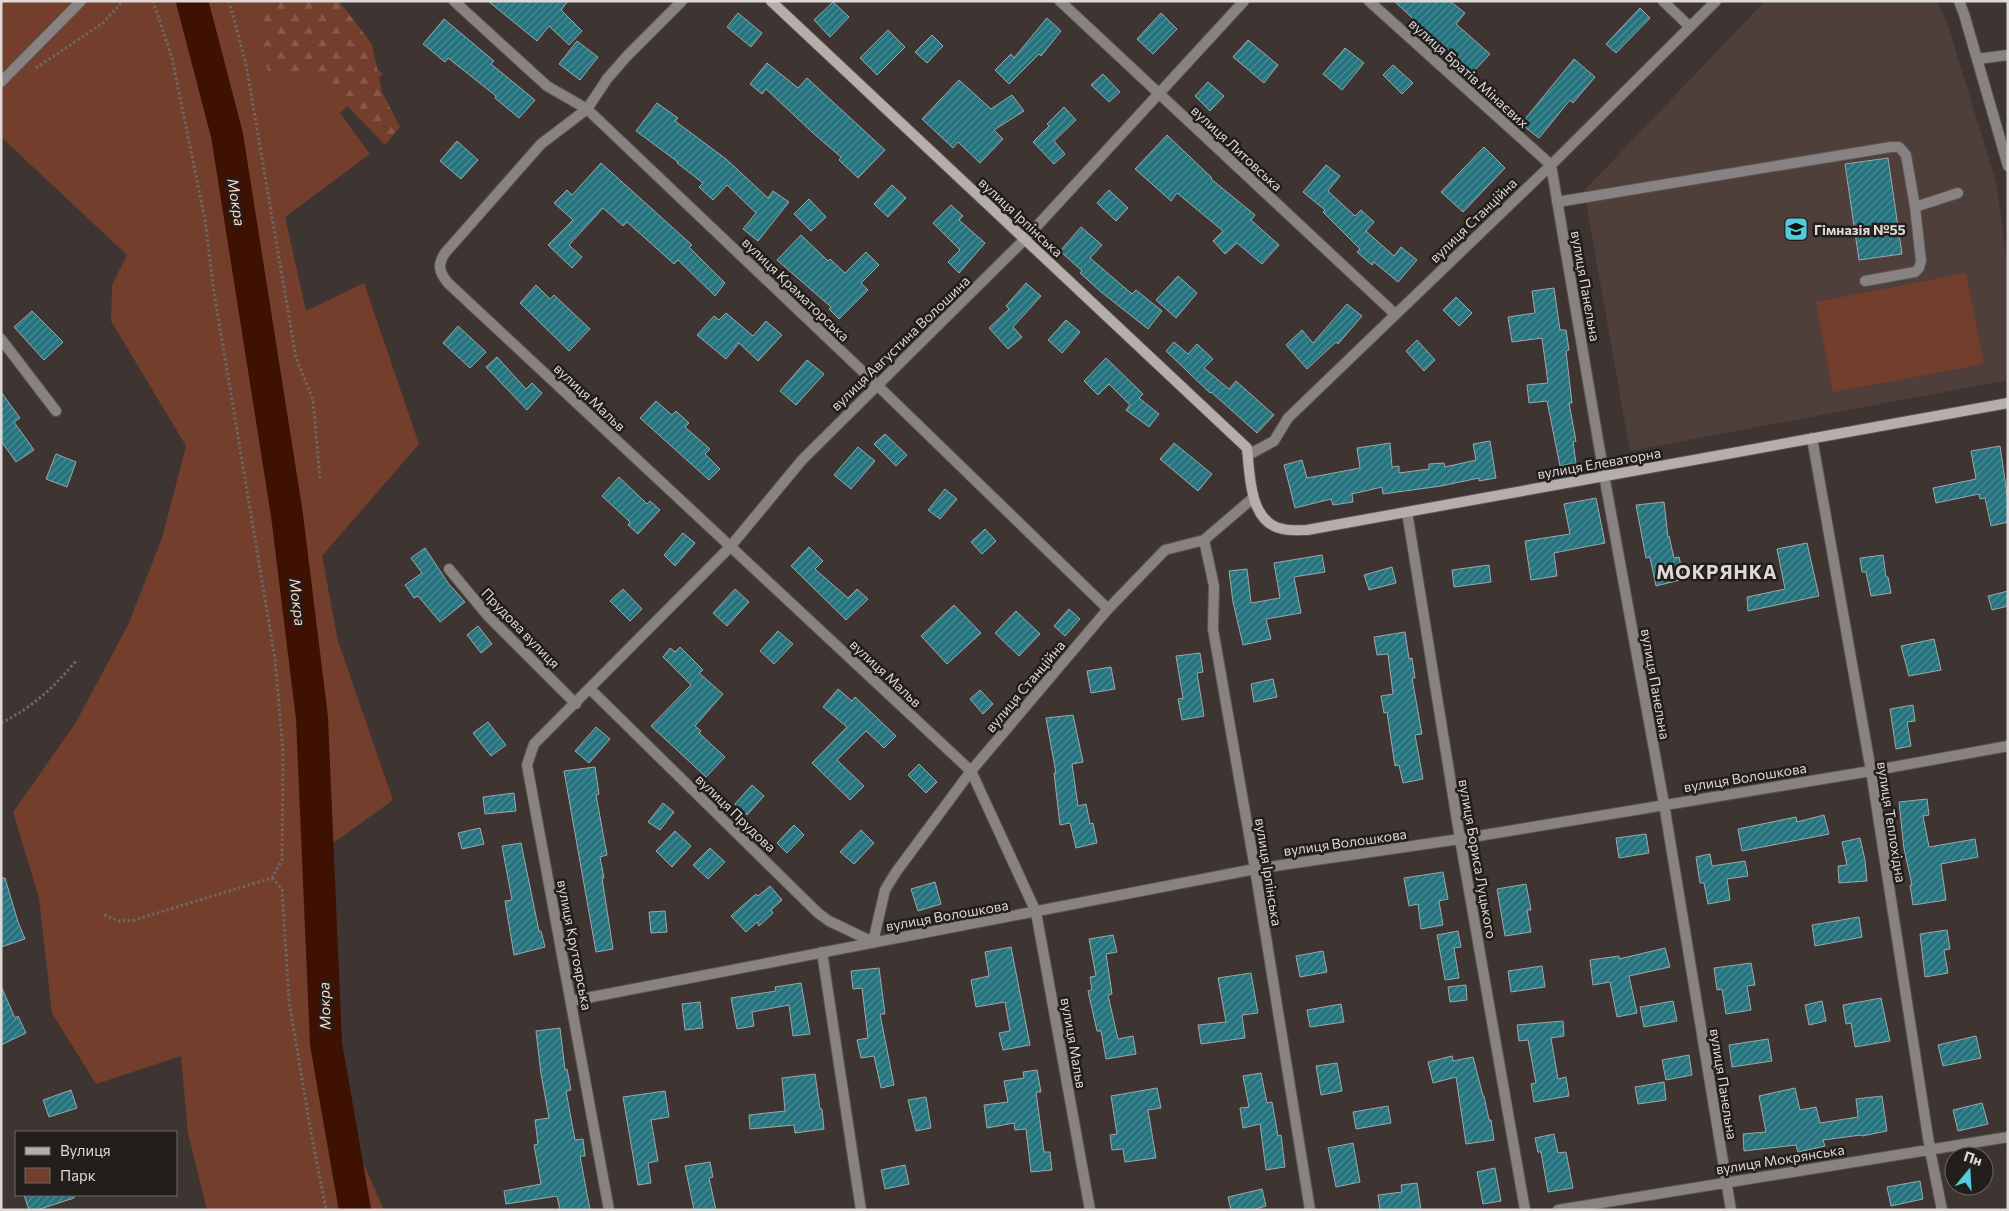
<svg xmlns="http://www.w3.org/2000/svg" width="2009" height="1211" viewBox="0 0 2009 1211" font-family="Commissioner,sans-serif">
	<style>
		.built { fill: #4e3f3a }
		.green { fill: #733e2c }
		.forest { fill: url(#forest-firs) }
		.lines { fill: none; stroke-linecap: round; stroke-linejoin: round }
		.river { stroke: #3e1102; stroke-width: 32 }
		.building { fill: url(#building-hatch); stroke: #9da8aa }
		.lane-casing { stroke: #5b5350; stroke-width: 12 }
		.street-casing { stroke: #5b5350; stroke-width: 12 }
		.secondary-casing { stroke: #5b5350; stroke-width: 12 }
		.path { stroke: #6e6664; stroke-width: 3; stroke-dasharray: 2.5 2.5; stroke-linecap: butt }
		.lane { stroke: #888382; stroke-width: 10 }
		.street { stroke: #888382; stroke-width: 10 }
		.secondary { stroke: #b5aeab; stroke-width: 10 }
		.labels { text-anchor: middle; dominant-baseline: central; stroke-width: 5; stroke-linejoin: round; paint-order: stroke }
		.street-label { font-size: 14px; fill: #ded9d7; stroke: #221e1c }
		.poi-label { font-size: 14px; font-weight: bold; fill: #ded9d7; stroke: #221e1c; text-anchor: start }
		.water-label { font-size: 15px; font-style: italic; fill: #fdd4c6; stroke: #221e1c }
		.district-label { font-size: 19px; font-weight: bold; letter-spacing: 1px; fill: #ded9d7; stroke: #221e1c }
	</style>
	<defs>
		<pattern id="forest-firs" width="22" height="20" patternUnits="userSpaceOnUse" patternTransform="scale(1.25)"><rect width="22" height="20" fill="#733e2c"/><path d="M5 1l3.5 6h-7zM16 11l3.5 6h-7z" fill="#86594a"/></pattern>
		<pattern id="building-hatch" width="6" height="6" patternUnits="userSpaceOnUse" patternTransform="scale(1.25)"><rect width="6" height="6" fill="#24737e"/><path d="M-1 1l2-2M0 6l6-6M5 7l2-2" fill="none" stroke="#4e8d95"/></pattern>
	</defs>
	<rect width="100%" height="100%" fill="#3e3532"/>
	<!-- built -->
	<path class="built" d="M1765,1H1937L1949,28L1996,183L2008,267V380L1630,451L1584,191Z"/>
	<!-- green -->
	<path class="green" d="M1,1H303L383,74L340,113L370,154L285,217L306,311L364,283L419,444L322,556L338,641L393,800L304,864L311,1045L384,1210H207L188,1133L181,1056L96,1084L52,1013L39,898L13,812L75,724L128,625L162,538L186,446L111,321L112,285L127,255L1,137Z
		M1966,273L1984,364L1833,392L1816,302Z"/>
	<!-- forest -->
	<path class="forest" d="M260,1H339L372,44L382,92L400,127L385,145L313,71H268L258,37Z"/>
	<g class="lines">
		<!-- river -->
		<path class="river" d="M192,1L227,135L287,515L312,718L326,1044L355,1210"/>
	</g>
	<!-- building -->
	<path class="building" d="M488,1H568L561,10L582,31L569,45L549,26L537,41Z
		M1394,1H1450L1465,13L1456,24L1490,54L1471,74L1457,62L1459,60L1420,27L1421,26Z
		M833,2L849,17L830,37L814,20Z
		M1640,8L1650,18L1616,53L1606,44Z
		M738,13L762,33L751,47L727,27Z
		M1161,13L1177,29L1153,54L1137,39Z
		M1047,18L1061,31L1041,56L1039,54L1009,84L995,70L1011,54L1014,58Z
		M444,19L494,61L491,64L535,100L519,118L495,98L496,96L448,58L445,62L423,44Z
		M888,30L905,47L877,75L860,58Z
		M932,35L943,46L927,63L915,52Z
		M1248,40L1278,65L1264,83L1233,57Z
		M577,41L598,57L580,80L559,64Z
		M1345,48L1364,63L1342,90L1323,74Z
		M1574,59L1595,77L1573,103L1570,100L1539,138L1521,124Z
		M767,63L798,88L807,78L885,150L858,178L839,160L841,157L813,133L766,89L762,94L750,84Z
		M1393,65L1413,83L1402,94L1383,75Z
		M1103,74L1120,92L1109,102L1091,85Z
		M959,80L991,109L1012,95L1024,111L994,130L1003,139L980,163L958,142L953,148L922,119Z
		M1208,82L1224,96L1210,111L1195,96Z
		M657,103L678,118L675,121L726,159L768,198L773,191L789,202L758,241L743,229L756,213L727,185L713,200L699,187L703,183L677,163L678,162L636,131Z
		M1064,107L1076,120L1054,141L1065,154L1054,164L1033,142L1049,126L1047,124Z
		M1167,135L1212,178L1211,179L1255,215L1251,220L1279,245L1262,264L1237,243L1225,254L1213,241L1223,231L1177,193L1171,201L1135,169Z
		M457,141L478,160L461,179L440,161Z
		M1484,147L1505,168L1463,212L1441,192Z
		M1888,158L1902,254L1859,260L1845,164Z
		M601,163L692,245L689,247L725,283L715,296L678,260L674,264L627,222L623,226L603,208L569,245L582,257L572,268L548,245L573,220L554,203L567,190L572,195Z
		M1326,165L1340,176L1328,191L1355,216L1361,210L1374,222L1366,231L1394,256L1401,247L1417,260L1398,282L1374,262L1372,265L1357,252L1360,249L1323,212L1325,210L1303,192Z
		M892,185L906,198L888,217L874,204Z
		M1109,190L1128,208L1116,221L1097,203Z
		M809,199L826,217L811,231L794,214Z
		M951,205L963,216L959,220L985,243L959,273L948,262L960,250L933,223Z
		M1081,227L1102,245L1090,258L1132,294L1136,290L1162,311L1148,329L1100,291L1080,273L1082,271L1060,251Z
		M801,235L828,261L830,259L845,273L866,252L879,265L861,283L868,290L839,319L829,309L831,307L777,260Z
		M1178,276L1197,293L1176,318L1156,300Z
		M1026,283L1041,296L1013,327L1022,337L1008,349L989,328L1009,309L1006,306Z
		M536,285L550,299L554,295L590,329L569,351L520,303Z
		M1554,288L1560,330H1566L1569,350L1566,351L1572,403H1569L1576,441L1573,442L1576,463L1560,466L1547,401L1529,403L1527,385L1548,383L1542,338L1512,342L1508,317L1535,313L1532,291Z
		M1456,297L1472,313L1459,326L1443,310Z
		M1347,304L1362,316L1338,344L1336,342L1307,369L1286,345L1302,330L1313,343Z
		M32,311L63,342L44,360L14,327Z
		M726,313L753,336L766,321L782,335L758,361L739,343L726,359L697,335L714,316L719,320Z
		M1066,320L1080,332L1062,353L1048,340Z
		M458,326L486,352L470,368L443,343Z
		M1417,340L1435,360L1424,371L1406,351Z
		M1174,342L1188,354L1197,344L1213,359L1204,368L1229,389L1236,381L1274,415L1257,433L1211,392L1210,393L1166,351Z
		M497,357L526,389L532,383L542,393L527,410L486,367Z
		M1106,358L1143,394L1139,398L1159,414L1149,427L1126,410L1130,405L1109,384L1098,395L1084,381Z
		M807,360L824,374L796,405L780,391Z
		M1,392L20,418L14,422L34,450L16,462L1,441Z
		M656,401L672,415L676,411L689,423L685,427L710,449L705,454L720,469L709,480L640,418Z
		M885,434L907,455L896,466L874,444Z
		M1490,441L1496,478L1479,481V478L1441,486L1383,494L1382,487L1352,494L1353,502L1333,505L1331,499L1295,508L1284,465L1302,460L1307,478L1360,468L1357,448L1390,443L1392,467L1399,466V473L1429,469V464L1444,463L1445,467L1476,460L1473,444Z
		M1174,443L1212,474L1198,491L1160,459Z
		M2000,446L2008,501V522L1991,526L1985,498L1980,499L1979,494L1936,503L1933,488L1976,479L1971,451Z
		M858,447L875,461L851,489L834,475Z
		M56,454L76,462L67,487L46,479Z
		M619,477L647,504L650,501L660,510L638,534L628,525L630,522L602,496Z
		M945,489L957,499L940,519L928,510Z
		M1596,498L1605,543L1554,553L1557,576L1531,580L1525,541L1570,534L1564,504Z
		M1664,502L1668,537L1669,536L1674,558L1679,557L1684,579L1656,586L1650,557L1646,558L1636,505Z
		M985,529L996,541L982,554L971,542Z
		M683,533L695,543L675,566L664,555Z
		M1807,543L1819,596L1748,611L1747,597L1785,589L1777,549Z
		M809,547L823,561L815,569L848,598L857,589L868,599L846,620L791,566Z
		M425,548L448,583L465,602L440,622L418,596L414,598L405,585L422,573L411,558Z
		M1322,555L1325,572L1294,577L1301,613L1266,619L1271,639L1243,645L1233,602L1229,571L1247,569L1251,603L1280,598L1274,563Z
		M1883,555L1886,577H1888L1891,593L1871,596L1866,572H1862L1860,558Z
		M1489,565L1491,582L1454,587L1452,570Z
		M1392,567L1396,583L1369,590L1364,575Z
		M623,589L642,609L630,621L610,601Z
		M735,589L749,602L727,626L713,613Z
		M2008,591V606L1992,610L1988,596Z
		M954,605L981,633L947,664L921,636Z
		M1069,609L1080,619L1065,636L1054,626Z
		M1016,611L1040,634L1019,656L995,633Z
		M478,626L492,644L481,653L467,635Z
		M778,631L793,644L774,664L760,651Z
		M1405,632L1409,659L1412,658L1415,678H1412L1422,734L1415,735L1423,779L1403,783L1399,765L1395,766L1387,712L1384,713L1381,696L1393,694L1388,654L1377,655L1374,637Z
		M1934,639L1941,670L1909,676L1901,646Z
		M680,647L703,670L699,673L723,694L695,726L701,731L699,733L725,757L706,777L651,726L691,685L663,657L670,648L675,652Z
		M1200,653L1203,672L1197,673L1204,716L1182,720L1178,699L1183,698L1176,656Z
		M1111,667L1115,689L1091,693L1087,671Z
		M1273,679L1277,697L1254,702L1251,684Z
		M838,689L852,701L855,697L896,736L884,748L866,731L837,760L864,786L850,800L812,763L847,727L823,707Z
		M980,690L993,704L983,714L970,699Z
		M1913,705L1915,721L1907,722L1911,746L1896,749L1890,709Z
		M1073,715L1083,762L1072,764L1078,806L1086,804L1090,824L1093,823L1097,843L1076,848L1070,823L1060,825L1054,773H1056L1046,718Z
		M488,722L506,745L491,756L473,733Z
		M596,727L610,739L589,763L575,751Z
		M919,764L937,782L926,793L908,775Z
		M595,767L599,794L596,795L607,855L600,857L604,878H602L613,949L596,952L564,771Z
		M752,785L764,796L747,815L735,804Z
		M514,793L516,811L485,814L483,797Z
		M1927,799L1929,815L1923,816L1929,847L1975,839L1978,857L1941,864L1946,900L1913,905L1910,885H1912L1904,849L1899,802Z
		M663,803L674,812L660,830L648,822Z
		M1824,815L1829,834L1742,851L1738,829L1796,817L1797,822Z
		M794,825L804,835L787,853L777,843Z
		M480,828L484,844L462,849L458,833Z
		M861,830L874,843L854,864L840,852Z
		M675,831L691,846L672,867L656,851Z
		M1646,834L1649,853L1619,858L1616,838Z
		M1860,838L1865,860L1867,881L1839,883L1838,866L1847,865L1842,842Z
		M521,843L539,931H541L545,947L514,955L505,901L512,900L502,846Z
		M710,848L725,862L708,879L693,865Z
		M1710,854L1712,866L1745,861L1748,876L1727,879L1730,900L1708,904L1704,883H1700L1696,857Z
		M1443,872L1448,899L1439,901L1443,925L1421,929L1418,904L1409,906L1404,878Z
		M1,878H5L18,922L25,939L1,947Z
		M935,882L941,904L918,911L911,889Z
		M1526,884L1531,910H1527L1531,932L1505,936L1497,889Z
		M770,886L782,900L771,910L773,913L759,926L757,922L746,932L731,916L756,894L758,896Z
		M665,911L667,932L651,933L649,912Z
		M1859,917L1862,937L1815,946L1812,925Z
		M1947,930L1950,949L1944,950L1948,973L1925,977L1920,934Z
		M1458,931L1461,947L1454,948L1459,978L1445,980L1437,935Z
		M1113,935L1117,952L1106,954L1112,994L1108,995L1118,1039L1133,1036L1136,1054L1106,1059L1101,1031H1097L1088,991L1092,990L1090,977L1096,976L1089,939Z
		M1011,947L1030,1045L1003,1050L999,1033L1010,1031L1005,1002L976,1007L971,980L989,976L985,952Z
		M1665,948L1670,967L1629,976L1637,1013L1617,1017L1610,982L1593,985L1590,960L1619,956V959Z
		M1323,951L1327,972L1300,977L1296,956Z
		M1751,963L1755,985L1747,986L1751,1010L1726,1014L1722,989L1717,990L1714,968Z
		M1542,966L1545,987L1511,992L1508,971Z
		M879,968L885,1014H880L894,1085L881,1088L874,1056L861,1058L857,1040L868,1038L862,988L853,989L851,971Z
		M1251,973L1258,1013L1242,1015L1245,1038L1201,1044L1198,1025L1226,1022L1218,978Z
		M801,983L810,1034L793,1036L789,1005L752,1012L754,1026L737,1029L731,998L776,991L775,987Z
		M1466,985L1467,1000L1450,1002L1448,987Z
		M1,986L15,1018L18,1016L26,1033L1,1045Z
		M1881,998L1890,1041L1855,1047L1851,1023L1846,1024L1843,1005Z
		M1673,1001L1677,1021L1644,1027L1640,1007Z
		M1822,1001L1826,1021L1809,1025L1805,1005Z
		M700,1002L703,1028L685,1030L682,1004Z
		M1341,1004L1344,1022L1310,1027L1307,1010Z
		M1563,1021L1564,1036L1551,1038L1558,1079L1566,1077L1569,1096L1534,1102L1531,1084L1536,1083L1528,1040L1519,1041L1517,1025Z
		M560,1028L565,1070L567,1069L571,1090L566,1091L575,1140L583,1139L585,1156H580L590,1210H560L557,1196L506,1204L504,1191L541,1184L534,1145L538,1144L535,1120L549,1118L541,1074L536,1031Z
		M1976,1036L1981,1058L1943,1066L1938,1045Z
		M1768,1039L1772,1061L1732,1067L1729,1045Z
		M1689,1055L1692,1075L1666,1080L1662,1060Z
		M1452,1056L1453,1061L1473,1057L1483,1096H1484L1489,1120H1491L1494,1140L1466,1144L1456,1077L1433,1083L1428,1062Z
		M1337,1063L1342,1091L1321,1095L1316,1066Z
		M1037,1070L1041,1092H1036L1044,1152H1050L1052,1170L1031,1172L1026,1129L1015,1130L1014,1123L987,1128L984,1105L1008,1102L1004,1081L1024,1078L1023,1072Z
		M1261,1073L1267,1103L1272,1102L1278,1136L1281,1135L1285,1167L1266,1170L1260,1124L1243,1128L1240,1108L1249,1107L1243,1076Z
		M815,1074L820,1109H822L824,1129L795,1133L794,1125L750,1129L749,1115L785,1111L782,1078Z
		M1664,1082L1666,1100L1638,1104L1635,1087Z
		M1157,1088L1161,1108L1148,1110L1156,1158L1125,1162L1123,1149L1112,1150L1110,1135L1117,1134L1111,1096Z
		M1795,1088L1800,1110L1816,1107L1820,1123L1858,1117L1856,1099L1882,1096L1887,1131L1862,1136L1861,1135L1823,1140L1825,1146L1798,1152L1796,1145L1744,1151L1743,1134L1766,1132L1759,1096Z
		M71,1090L77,1108L49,1117L43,1100Z
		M665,1091L669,1117L651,1120L658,1161L648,1163L651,1183L638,1185L623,1097Z
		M926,1097L931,1128L916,1131L908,1100Z
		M1982,1103L1988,1124L1958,1131L1953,1110Z
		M1388,1106L1391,1123L1356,1129L1353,1112Z
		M1554,1134L1558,1153L1566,1152L1573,1188L1548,1192L1541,1152H1538L1535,1138Z
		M1353,1143L1360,1182L1336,1187L1328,1148Z
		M710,1162L713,1177L709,1178L716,1210H694L685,1166Z
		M905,1165L909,1184L885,1189L881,1170Z
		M1495,1168L1501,1201L1483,1204L1477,1172Z
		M1920,1181L1923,1199L1891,1206L1887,1187Z
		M1417,1183L1421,1210H1380L1378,1195L1402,1192L1401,1185Z
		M1262,1189L1266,1206L1252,1210H1231L1228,1197Z
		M24,1195H74V1198L37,1210H29Z"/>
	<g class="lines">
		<!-- lane casing -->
		<g class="lane-casing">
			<path id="lane" d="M1977,59L2008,55
				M1557,202L1891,147H1899L1906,155L1915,207L1921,261L1919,268L1915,272L1865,281
				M1915,207L1958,193"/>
		</g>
		<!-- street casing -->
		<g class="street-casing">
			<path id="street" d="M454,1L547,86L587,109L878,386L1108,609
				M682,1L627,56L607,79L587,109L541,144L445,253C437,265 439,272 448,283L971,771L1036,912L1090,1210
				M1060,1L1395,314
				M1369,1L1551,165L1604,475L1664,804L1731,1210
				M1663,1L1690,27
				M1959,1L1964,14L2008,166
				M1,82L81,1
				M1,339L56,411
				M1812,438L1871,771L1930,1150L1942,1210
				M1248,455L1274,441L1288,418L1551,165L1716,1
				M1407,512L1460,839L1525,1210
				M1204,540L1214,586L1213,629L1255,869L1310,1210
				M449,569L488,616L576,704
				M590,689L818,913L829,921L873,942L885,890L896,872L971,771L1108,609L1165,550L1204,540L1253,498
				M822,952L861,1210
				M571,1001L1255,869L1460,839L1871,771L2008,746
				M609,1210L527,765L534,744L730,547L802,460L1025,239L1244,1
				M1558,1210L2008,1137"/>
		</g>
		<!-- secondary casing -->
		<g class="secondary-casing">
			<path id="secondary" d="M771,1L1247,448C1250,475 1249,523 1283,529C1290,531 1299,530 1307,530L2008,403"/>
		</g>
		<!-- path -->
		<path class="path" d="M229,1L246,64L296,358L313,400L320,478
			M36,68L103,23L123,1
			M1,723C33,707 53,688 76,661
			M272,878L282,889L289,1001L310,1127L326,1210
			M104,915L119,921L134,920L272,878L282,860L283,752L275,659L214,292L205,220L172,58L153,1"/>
		<!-- lane -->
		<use href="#lane" class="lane"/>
		<!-- street -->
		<use href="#street" class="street"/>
		<!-- secondary -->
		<use href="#secondary" class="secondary"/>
	</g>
	<!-- icons -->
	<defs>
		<g id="school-square" transform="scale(1.25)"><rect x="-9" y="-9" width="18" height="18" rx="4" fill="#53cbdb" stroke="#221e1c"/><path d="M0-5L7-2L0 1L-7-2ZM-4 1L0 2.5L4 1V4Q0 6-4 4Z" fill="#111"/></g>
	</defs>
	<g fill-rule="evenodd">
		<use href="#school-square" x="1796" y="229"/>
	</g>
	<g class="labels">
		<!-- street labels -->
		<g class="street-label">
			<text transform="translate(1469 73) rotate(42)">вулиця Братів Мінаєвих</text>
			<text transform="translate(1237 148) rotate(43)">вулиця Литовська</text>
			<text transform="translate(1021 217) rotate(43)">вулиця Ірпінська</text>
			<text transform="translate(1473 220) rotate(-44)">вулиця Станційна</text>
			<text transform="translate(1586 286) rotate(80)">вулиця Панельна</text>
			<text transform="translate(796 289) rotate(44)">вулиця Краматорська</text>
			<text transform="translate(900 343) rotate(-44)">вулиця Августина Волошина</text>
			<text transform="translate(590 397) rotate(43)">вулиця Мальв</text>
			<text transform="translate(1599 463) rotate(-10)">вулиця Елеваторна</text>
			<text transform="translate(521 628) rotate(46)">Прудова вулиця</text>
			<text transform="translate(886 673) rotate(43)">вулиця Мальв</text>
			<text transform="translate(1656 684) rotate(80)">вулиця Панельна</text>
			<text transform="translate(1025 686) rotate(-50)">вулиця Станційна</text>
			<text transform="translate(1745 777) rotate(-9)">вулиця Волошкова</text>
			<text transform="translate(736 813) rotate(44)">вулиця Прудова</text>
			<text transform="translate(1892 822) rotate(81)">вулиця Теплохідна</text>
			<text transform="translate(1345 842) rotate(-8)">вулиця Волошкова</text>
			<text transform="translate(1478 859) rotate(80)">вулиця Бориса Луцького</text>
			<text transform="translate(1269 872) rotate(81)">вулиця Ірпінська</text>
			<text transform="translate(947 915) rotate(-10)">вулиця Волошкова</text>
			<text transform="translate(575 945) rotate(79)">вулиця Крутоярська</text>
			<text transform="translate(1074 1043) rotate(80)">вулиця Мальв</text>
			<text transform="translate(1724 1084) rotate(81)">вулиця Панельна</text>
			<text transform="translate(1780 1159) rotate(-9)">вулиця Мокрянська</text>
		</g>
		<!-- poi labels -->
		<g class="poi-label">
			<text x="1814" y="229">Гімназія №55</text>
		</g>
		<!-- water labels -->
		<g class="water-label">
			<text transform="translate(237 202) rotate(81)">Мокра</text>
			<text transform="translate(298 602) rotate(83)">Мокра</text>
			<text transform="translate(324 1006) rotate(-92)">Мокра</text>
		</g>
		<!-- district labels -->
		<g class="district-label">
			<text x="1717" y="571">МОКРЯНКА</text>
		</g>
	</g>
	<!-- border -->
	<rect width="2009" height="1211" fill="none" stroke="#ded9d7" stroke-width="5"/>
	<!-- legend -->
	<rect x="15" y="1131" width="162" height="65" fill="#221e1c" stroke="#6d6967"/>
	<rect x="25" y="1147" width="25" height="8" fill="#b5aeab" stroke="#6d6967"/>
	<text x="60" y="1156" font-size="15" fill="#ded9d7">Вулиця</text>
	<rect x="25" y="1168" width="25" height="15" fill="#733e2c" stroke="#6d6967"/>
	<text x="60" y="1181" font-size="15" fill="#ded9d7">Парк</text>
	<!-- north arrow -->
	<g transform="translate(1969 1171) rotate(18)"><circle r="24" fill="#221e1c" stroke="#6d6967"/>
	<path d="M0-4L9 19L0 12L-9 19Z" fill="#53cbdb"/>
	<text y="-8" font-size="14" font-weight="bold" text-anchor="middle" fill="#ded9d7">Пн</text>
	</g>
</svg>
